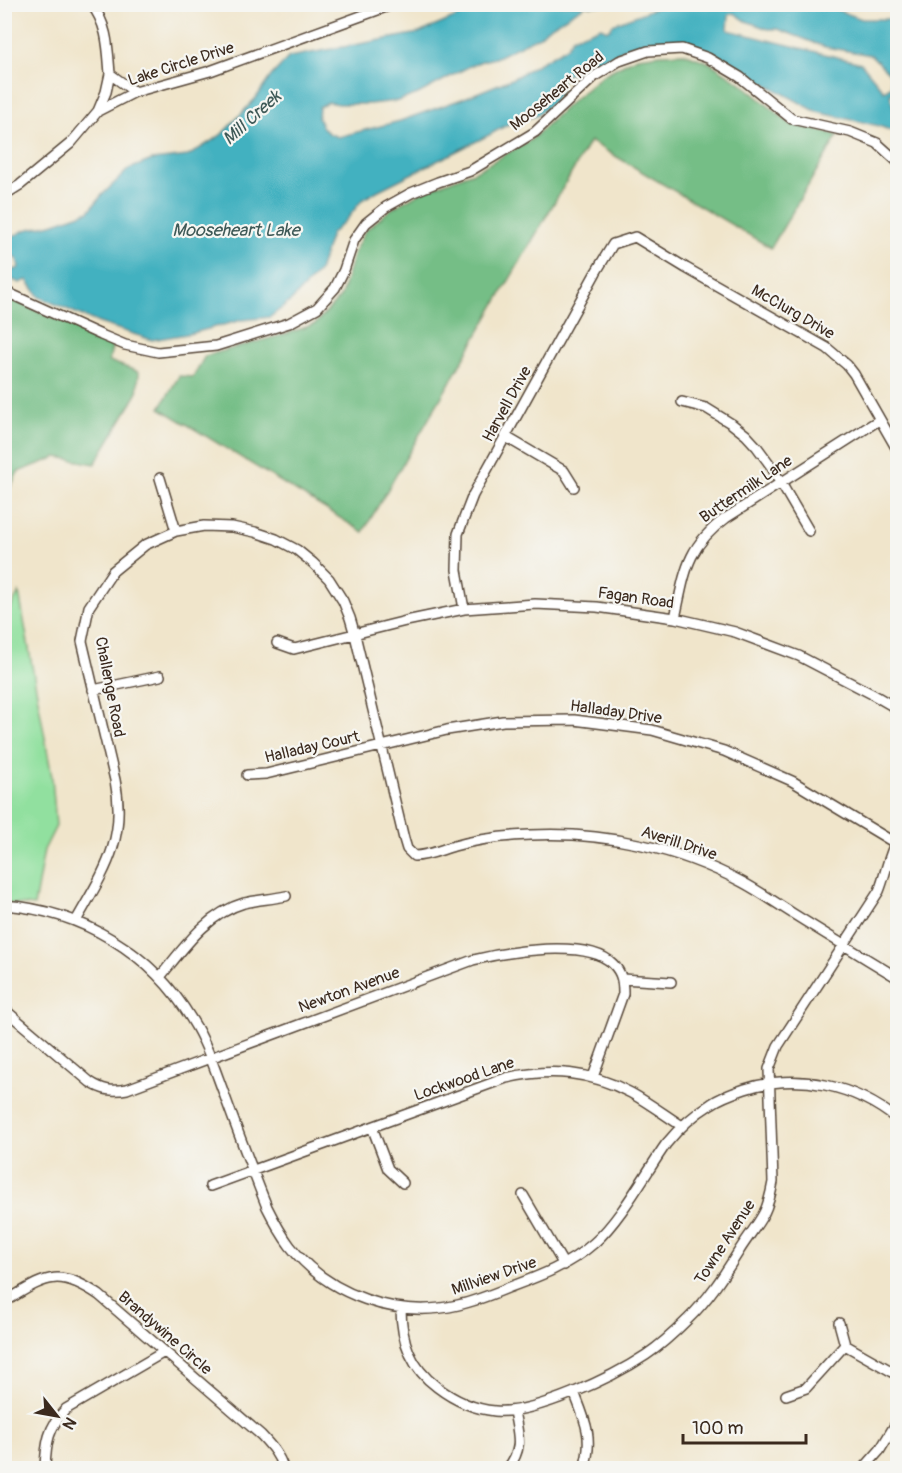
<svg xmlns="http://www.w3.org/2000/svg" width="902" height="1473" viewBox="0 0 902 1473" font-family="Pangolin,sans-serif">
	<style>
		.green { fill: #91e09f; stroke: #66855e; stroke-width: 1.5 }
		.forest { fill: #74be86; stroke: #587452; stroke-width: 1.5 }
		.water { fill: #43b1c0; stroke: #3f6e6f; stroke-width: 1.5; fill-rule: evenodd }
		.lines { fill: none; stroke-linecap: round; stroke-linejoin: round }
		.minor-casing { stroke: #564638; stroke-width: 12 }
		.minor { stroke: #fff; stroke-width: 9 }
		.labels { text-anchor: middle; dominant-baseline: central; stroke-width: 4.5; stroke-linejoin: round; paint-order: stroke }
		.street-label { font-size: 16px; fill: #3b2a1e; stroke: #f6f6f2 }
		.water-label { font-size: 18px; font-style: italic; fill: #3e5957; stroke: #f6f6f2 }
	</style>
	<rect width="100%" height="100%" fill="#f6f6f2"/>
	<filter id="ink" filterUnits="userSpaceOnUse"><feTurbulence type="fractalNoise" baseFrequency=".0167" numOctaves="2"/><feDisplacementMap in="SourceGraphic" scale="12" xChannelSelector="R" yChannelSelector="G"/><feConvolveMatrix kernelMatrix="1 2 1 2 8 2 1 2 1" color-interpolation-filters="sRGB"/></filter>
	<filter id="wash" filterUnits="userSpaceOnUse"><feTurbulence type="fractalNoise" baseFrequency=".008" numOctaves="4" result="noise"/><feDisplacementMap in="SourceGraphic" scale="24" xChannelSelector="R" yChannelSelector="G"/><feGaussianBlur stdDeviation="1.35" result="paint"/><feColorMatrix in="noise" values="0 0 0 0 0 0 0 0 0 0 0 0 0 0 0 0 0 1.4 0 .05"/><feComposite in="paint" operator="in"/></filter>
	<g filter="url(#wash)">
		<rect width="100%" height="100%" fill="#f0e5cb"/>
		<!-- green -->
		<path class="green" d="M19,593L52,777L56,826L44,850L34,906L5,903L4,619Z"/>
		<!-- forest -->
		<path class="forest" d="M684,53L710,63L741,83L790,124L838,135L771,248L590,141L363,532L160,408L179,376L193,377L205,356L286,334L315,324L341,296L354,252L365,231L391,209L421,192L476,171L531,140L572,101L603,75L637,57L661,54Z
			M5,297L113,343L109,361L139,372L137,394L95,464L57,457L18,472L5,498Z"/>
		<!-- water -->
		<path class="water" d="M494,5H604L591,6L586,5L548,28L540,36L495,58L482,61L470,66L418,94L398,101L369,104H339L328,102L319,107L318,118L322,126L328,133L338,137L400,121L462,99L514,78L567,47L572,38L601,27L607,30L610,29L613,24L666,4L823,5L862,19H895L898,21L897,100L895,94H890L897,123L892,131L879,126L817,112L713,55L676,41L630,46L595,65L563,76L561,90L553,102L536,116L512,122L489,135L377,191L362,200L348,218L331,234L319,271L291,301L270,317L242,320L193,333L152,340L99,323L39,297L27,280L20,283L5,277V266L13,270L17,269L19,267L17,260L6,249L12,237L25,230L52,224L89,211L101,196L129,169L152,160L188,156L221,135L256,98L271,76L289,57L419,33L475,9ZM734,13L746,21L768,29H778L825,47L871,55L890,74L892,86L884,91L861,63L728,30L729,15Z"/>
	</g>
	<g filter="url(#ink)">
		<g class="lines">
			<!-- minor casing -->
			<g class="minor-casing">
				<path id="minor" d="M91,4C108,24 108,50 110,74L135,92
					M98,111L106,92L110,74
					M4,195L20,185L71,143L98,111L135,92L210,71L394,4
					M4,291L101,335L125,345L158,352L216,346L289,323L317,308L335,288L344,270L354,240L366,223L386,207L411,193L438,182L470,171L535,132L595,76L619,61L648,51L682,49L708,58L740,77L792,119L850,132L877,143L898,162
					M682,402L706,408L732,424L746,435L757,447L771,466L809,531
					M506,437L564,471L574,487
					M160,478L176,531
					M464,609L457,570L458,534L473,495L596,272L613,244L635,237L686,268L827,348L847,365L854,374L898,451
					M675,618C685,573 686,547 726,518L879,420
					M277,643L294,649L406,621L464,609L535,604L597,607L675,618L735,632L799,656L872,694L898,709
					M93,690L160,676
					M247,775L266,774L447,730L503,721L574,720L652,730L724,751L792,781L895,843
					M4,905C82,911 152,953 192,1020C206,1042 214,1067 223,1091C237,1130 252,1169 267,1207C274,1221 281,1234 290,1246C329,1296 397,1319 458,1305C476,1301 493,1294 510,1287C540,1276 569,1265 594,1243C621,1219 645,1174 666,1144C679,1128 693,1115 711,1104C721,1097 733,1093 745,1089C798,1072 855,1085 898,1120
					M76,921C104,871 127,840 115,780L82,641L89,607L113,571L145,545L176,531L204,526L232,527L255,532L276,539L297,550L313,563L329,579L343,601L350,618L355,635L404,839L407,849L414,856C428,856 440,850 454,846C478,839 505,836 530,835C603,831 678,848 742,882C759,891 776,903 792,913C827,935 862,956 898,978
					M160,977C183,949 206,914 244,903C257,900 272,899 286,896
					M622,979L671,982
					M4,1009L90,1082C102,1090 112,1092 127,1089L473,960C505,952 588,938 613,964C622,973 623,982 623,994L593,1077
					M372,1127L388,1169L403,1183
					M210,1186L506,1078C551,1068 590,1071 631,1093C649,1103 665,1115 682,1126
					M523,1195L564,1265
					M4,1302C45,1278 56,1266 99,1295L261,1435C270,1445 279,1454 283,1468
					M401,1308C401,1340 410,1367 437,1387C454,1400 473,1409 495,1411C534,1415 613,1377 646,1355C661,1345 675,1332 687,1320C708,1300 724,1275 739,1251C747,1238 757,1226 764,1213C769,1203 771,1193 773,1182L769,1069L778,1046L879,891C886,874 888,855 898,838
					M839,1323L845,1345L898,1375
					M574,1392C585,1420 594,1438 584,1468
					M786,1395L806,1388L845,1345
					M45,1468C46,1444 48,1427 66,1409L164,1352
					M508,1468C524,1447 518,1435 514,1411
					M864,1468L880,1450L898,1420"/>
			</g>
			<!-- minor -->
			<use href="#minor" class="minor"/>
		</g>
	</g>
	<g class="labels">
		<!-- street labels -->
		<g class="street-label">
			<text transform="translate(181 64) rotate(-18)">Lake Circle Drive</text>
			<text transform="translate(557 91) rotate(-39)">Mooseheart Road</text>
			<text transform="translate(793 312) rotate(30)">McClurg Drive</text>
			<text transform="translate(507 404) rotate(-61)">Harvell Drive</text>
			<text transform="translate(746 489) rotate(-34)">Buttermilk Lane</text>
			<text transform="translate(636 598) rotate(8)">Fagan Road</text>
			<text transform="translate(110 687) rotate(79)">Challenge Road</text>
			<text transform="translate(616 712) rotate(8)">Halladay Drive</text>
			<text transform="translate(312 747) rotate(-13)">Halladay Court</text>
			<text transform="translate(679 843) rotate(18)">Averill Drive</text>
			<text transform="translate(349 990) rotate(-20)">Newton Avenue</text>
			<text transform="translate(464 1079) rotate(-19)">Lockwood Lane</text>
			<text transform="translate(725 1242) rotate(-57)">Towne Avenue</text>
			<text transform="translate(494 1276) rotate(-19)">Millview Drive</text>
			<text transform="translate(165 1333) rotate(41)">Brandywine Circle</text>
		</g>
		<!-- water labels -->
		<g class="water-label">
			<text transform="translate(252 118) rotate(-42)">Mill Creek</text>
			<text x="236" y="230">Mooseheart Lake</text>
		</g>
	</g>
	<!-- margin -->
	<rect width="902" height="1473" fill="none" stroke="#f6f6f2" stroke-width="24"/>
	<!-- north arrow -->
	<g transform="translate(57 1416) rotate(121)" stroke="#f6f6f2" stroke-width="4.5" paint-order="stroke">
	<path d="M0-4.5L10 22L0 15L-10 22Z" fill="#3b2a1e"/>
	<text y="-9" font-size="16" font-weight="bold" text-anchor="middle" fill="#3b2a1e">N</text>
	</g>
	<!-- scale -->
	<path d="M683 1434v9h123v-9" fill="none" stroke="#3b2a1e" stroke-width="3"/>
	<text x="692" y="1434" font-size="18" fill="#3b2a1e" stroke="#f6f6f2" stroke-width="4.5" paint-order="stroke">100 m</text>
</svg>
